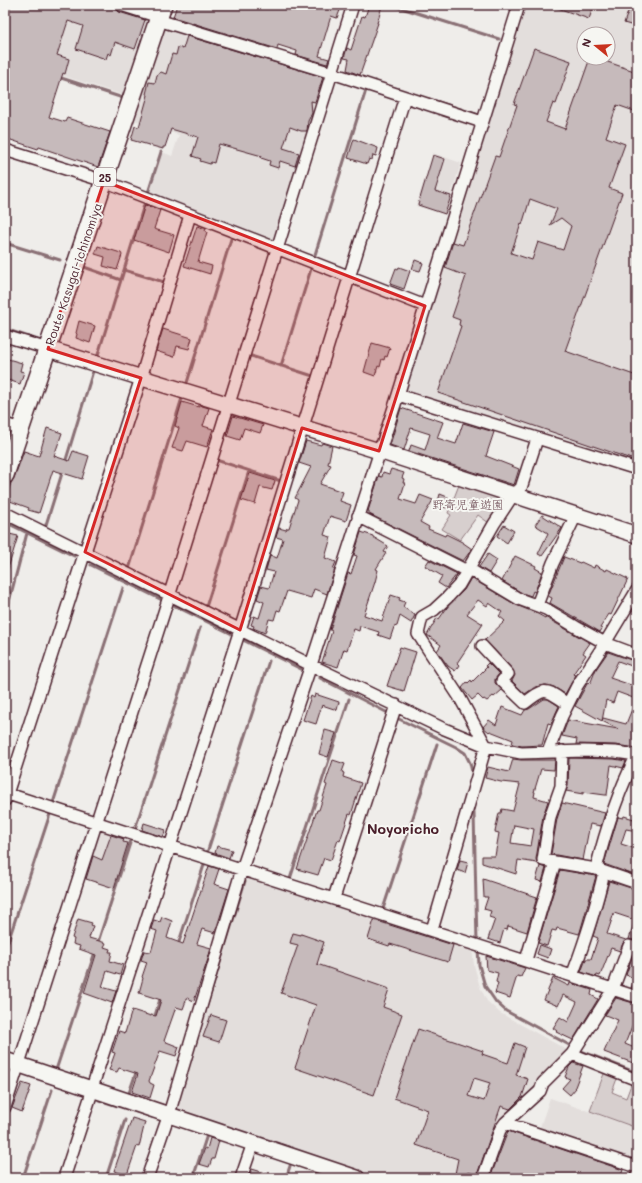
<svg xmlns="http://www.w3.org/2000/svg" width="642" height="1183" viewBox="0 0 642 1183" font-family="Mali,'Klee One',sans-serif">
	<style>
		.built { fill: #e3dedc; fill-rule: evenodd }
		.green { fill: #d7cfce; stroke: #90777c }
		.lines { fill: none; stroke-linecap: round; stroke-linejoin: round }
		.stream { stroke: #8a6f74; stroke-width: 3 }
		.building { fill: #c6babb; stroke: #4a1f2b; fill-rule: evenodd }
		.street-casing { stroke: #4a1f2b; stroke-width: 14 }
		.secondary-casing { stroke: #4a1f2b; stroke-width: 18 }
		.primary-casing { stroke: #4a1f2b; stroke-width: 20 }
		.street { stroke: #f6f6f2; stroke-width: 11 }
		.secondary { stroke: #f6f6f2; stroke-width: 15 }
		.primary { stroke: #f6f6f2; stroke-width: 17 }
		.marked { fill: #d62828; fill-opacity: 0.2; stroke: #d62828; stroke-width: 3; stroke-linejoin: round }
		.labels { text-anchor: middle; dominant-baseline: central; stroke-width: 4; stroke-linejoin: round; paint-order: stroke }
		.shield { fill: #f6f6f2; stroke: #7e6067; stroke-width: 1 }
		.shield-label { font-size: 11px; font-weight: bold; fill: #4a1f2b }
		.street-label { font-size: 12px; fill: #4a1f2b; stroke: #f6f6f2 }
		.park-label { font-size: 12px; fill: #6d4b54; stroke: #f6f6f2 }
		.quarter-label { font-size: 14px; font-weight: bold; fill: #4a1f2b; stroke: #f6f6f2 }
	</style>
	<rect width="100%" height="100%" fill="#efedea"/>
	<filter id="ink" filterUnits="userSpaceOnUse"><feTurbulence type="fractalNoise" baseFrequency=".025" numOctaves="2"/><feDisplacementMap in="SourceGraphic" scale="8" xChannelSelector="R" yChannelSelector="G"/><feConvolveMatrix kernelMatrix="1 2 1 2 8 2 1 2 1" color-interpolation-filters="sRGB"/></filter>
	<g filter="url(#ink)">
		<!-- built -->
		<path class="built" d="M57,5H108L150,18L126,96L36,67Z
			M524,5H637V464L406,392L404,387ZM584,34H608V58H584Z
			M168,27L322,75L325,79L274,242L149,194L162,152L172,156L179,135L134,120L163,29Z
			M433,153L461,163L445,215L416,206Z
			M101,828L130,838L114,889L82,878L98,830Z
			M250,877L472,949L474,965L480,987L487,1001L500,1013L569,1051L536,1089L497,1126L479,1178H376L180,1111L177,1105L246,880Z
			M550,1098L637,1128V1161L634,1163L539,1130Z"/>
		<!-- green -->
		<path class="green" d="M459,485L502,498L504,503L489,523L478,515L460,540L442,529L451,515L448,513Z
			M605,1071L618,1076L612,1092L626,1098L632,1082L637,1083V1128L590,1111Z"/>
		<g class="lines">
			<!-- stream -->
			<path class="stream" d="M392,5L499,39
				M633,5L637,6
				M58,77L123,98
				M429,99L476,114
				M148,193L161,152
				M5,243L60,260
				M314,258L366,90
				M84,267L121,280
				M124,270L164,282
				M5,329L41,341
				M248,355L313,376
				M95,357L97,358L144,205
				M281,366L311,269
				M186,386L231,239
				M216,460L281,481
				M65,463L93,371
				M5,522L74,556
				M45,528L63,470
				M91,565L162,600
				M129,569L182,398
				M175,606L232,634
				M206,607L249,471
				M5,617L27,533
				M245,641L301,669
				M320,678L386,712
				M399,719L456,747L465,753L470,763L472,772
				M53,803L123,588
				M474,813L477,943
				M135,829L200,628
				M207,853L269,661
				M290,879L349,699
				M383,909L437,744
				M97,945L131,840
				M178,945L204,865
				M478,949L479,965L485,986L496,1002L506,1011L571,1046
				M5,951L50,814
				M154,1019L161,996
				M195,1044L245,881
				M581,1051L637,1073
				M56,1070L95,952
				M129,1093L137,1070
				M99,1100L152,1117
				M23,1178L52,1090
				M106,1178L125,1120
				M193,1178L207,1135L204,1134
				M286,1178L290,1166"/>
		</g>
		<!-- building -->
		<path class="building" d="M5,5H106L115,8L119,12L145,20L135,49L115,42L111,55L108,53L106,59L76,49L83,26L68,21L57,55L69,59L65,74L63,73L49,117L65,122L67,118L110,132L98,167L39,147L38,149L5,138Z
			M177,5H342L337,18L331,16L319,56L329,59L327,64L296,55L297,51L278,45L277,49L173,17Z
			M369,5H382L379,17L377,23H378L360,75L347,70L349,59L344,58L347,48L351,50L362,16L365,17Z
			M553,5H594L589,19L552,6Z
			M629,9L637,12V27L624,23Z
			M187,36L323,77L315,102L311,101L312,113L308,121L307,131H301L290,127L283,148L299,153L295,166L280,161L278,168L269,165L270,161L261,158L262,156L219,144L214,163L211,162L210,164L200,161L201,159L192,156L198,137L171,129L165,147H163V149L131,140L135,126L139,127L148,95L146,94L149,82L155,83L157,75L161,72L166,74L172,54L176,55L178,47L183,49Z
			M534,48L571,61L556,104L553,103L546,122L565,129L590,58H596L637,72V112L617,105L606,137L625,144L609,188L622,193L565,351L637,376V461L438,393L461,326L459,325L460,320L452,317L466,276L445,268L453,242L463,245L495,156L499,157L517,105L514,104ZM530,199L557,209L550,225L561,218L571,226L563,250L538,242L532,260L511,253L521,224L522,225Z
			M354,139L378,148L376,156L373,155L372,160L369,159L367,164L348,158Z
			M433,155L445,159L435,191L451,196L445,214L418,205Z
			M145,205L160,210L154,229L174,235L169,252L134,240Z
			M197,226L206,229L205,231L207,232L198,262L212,266L210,274L184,266Z
			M98,246L121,253L122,255L117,270L103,266L105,257L95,254Z
			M415,260L423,263L420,271L412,269Z
			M399,267L410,271L404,289L390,284L396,268L398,269Z
			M79,321L95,326L90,343L76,338L77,334L76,333Z
			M163,329L192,338L189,349L177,346L174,357L156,351Z
			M372,343L390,348L387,357L385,356L384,360L382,359L380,367L378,366L375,376L364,372Z
			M8,359L22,363L20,371L24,372L20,384L5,379V368Z
			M182,402L199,407V405L209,408L203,426L213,429L207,447L187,441L183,451L172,448L179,428L175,426Z
			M401,408L443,422L437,438L456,444L463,423L494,432L486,456L519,469L514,485L409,451L411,445L425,450L430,434L411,428L404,450L390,445Z
			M233,416L263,425L260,433L244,428L240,440L227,436Z
			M47,428L62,433L54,456L69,461L73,451L89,456L82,479L53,470L39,513L28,510L29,508L10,501L11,499L6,497L11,483L14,478L24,451L39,456Z
			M306,441L321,445L322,443L332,446L328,464L331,465L320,484L343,492L340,501L351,505L346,521L330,516L324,535L331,537L325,558L336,562L333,569H335L327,594L314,589L311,598L287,591L280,611L277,610L274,620L269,619L265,633L253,628L254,626L251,625L254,616L259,618L264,602L257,599L261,586L269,588L274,572L266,570L270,555L277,558L283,539L276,537L279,528L286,530L287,528H289L298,500L295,498L311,467L299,463Z
			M391,469L404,473L402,478L404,479L403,483H405L400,499L416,504L420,495L433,500L420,522L429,527L428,529L445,536L446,534L462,542L472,549L463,561L369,514V511H368L379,476L382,477L383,472L389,474Z
			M250,473L275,481L272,490L260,487L255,504L241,500Z
			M440,494L450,498L447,508L437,505Z
			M542,515L562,528L542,556L538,554L548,533L535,525Z
			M504,525L514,531L507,543L497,536Z
			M361,532L373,536V537L388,546L384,552L386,553L376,569L378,570L375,582L364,615L382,621L391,595L400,598L399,600L405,602L403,607L415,615L411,623L400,616L397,626L394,627L390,639L378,635L379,632L360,626L359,631L354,629L347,650L344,649L338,667L322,662L332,631L330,630L348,573L351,574L357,556L354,555Z
			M5,533L18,536L7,572H5Z
			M488,554L497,560L489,573L479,567Z
			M515,556L536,566L535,568L542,572L535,592L533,591L531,596L522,593L502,581Z
			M564,557L580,563L581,562L594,568L595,565L606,571L607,569L628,579L611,615L609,614L600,628L602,629L600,632L550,603L552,598L548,596Z
			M429,560L457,574L446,588L438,583L442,576L425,566Z
			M471,578L516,605L536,613L545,618V617L590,643L583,653L586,655L573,674L576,675L565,694L554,687L546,685L535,687L525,694L512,681L515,675L513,670L485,640L505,621L499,616L502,612L489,603L487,606L478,600L467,614L483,624L457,663L459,665L455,671L448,666L437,651L441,645L427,635L437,618L439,619L449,605L464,590Z
			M400,647L416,652L404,691L387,686Z
			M608,652L637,662V668L618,661L610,678L637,687V748L615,745L576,744L577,739L562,736L568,720L618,729L602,721L603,718L626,724L636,699L617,692L613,703L606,700L602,721L575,706L588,682L590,684L596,669Z
			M488,663L499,674L495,679V683L502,690L494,697L493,696L487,701L484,699L483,700L478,695L472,700L462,688L467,682L468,683L471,680L472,682L487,667L485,666Z
			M315,694L339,702L337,710L322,705L316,724L303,720L311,696L314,698Z
			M544,699H548L559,706L551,724L548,723L542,745L522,746L512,744L513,740L490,731L489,732L483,727L489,720L496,725L502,707L522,715L525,710L529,709Z
			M325,730L336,733L328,757L319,754Z
			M569,758L614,759L626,761L623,768L611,765L607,795H605L583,792V794L566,791L568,786Z
			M513,759L521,760H555L554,770L541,769L534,792H535L534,797L548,801L543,816L536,859L537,863L518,860L516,874L482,863V856H495L499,833L495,832L499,813H501L502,809L513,811L520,784L501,782L485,778L488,767L509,772ZM514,825L534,829L531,846L511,843Z
			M333,760L345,764L342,772L344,773L343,777L361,783L351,815L349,814L340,841L338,840L331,860L324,858L318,875L297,869L317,810H319L327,785L325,784Z
			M562,803L605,813L601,826L590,824L583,860L551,854L557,819Z
			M624,816L637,820V831L626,829L621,844L637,849V876L604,864L618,817L623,818Z
			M144,823L166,830L163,837L142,830Z
			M111,835L124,839L123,842L128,843L114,888L86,879L93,856L102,860Z
			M217,846L232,850L229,858L215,853Z
			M460,860L468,862L465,873L457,870Z
			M209,866L219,869L214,884L229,889L215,933L202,929L197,944L211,948L208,959L194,1001L187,998L183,1009L176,1007L164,1041L179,1047L176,1056L160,1051L149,1081L150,1083L154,1085L150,1098L132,1092L138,1074L119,1068L117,1072L109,1070L115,1053L112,1052L119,1031L125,1033L132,1010L151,1016V1015L156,1016L161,1000L139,993L143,978L142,977L147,962L141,960L144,951L151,952L157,931L151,929L154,920L160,922L162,917L172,921L167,938L183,944Z
			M540,866L546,868L542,882L536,880Z
			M560,870L596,876L580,932L579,934L557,928L556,931L552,930L547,946L538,943Z
			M483,879L537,897L527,932L508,926L507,930L504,929L500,943L488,939L495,919L489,917L491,911L484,909L488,897H484Z
			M609,881L637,890V941L629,939L635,920L614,913L607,934L626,940L623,943L620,951L611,948L600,976L597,975L596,977L581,972L586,959H591L598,938L593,936Z
			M78,919L92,923L91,925L93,926L89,938L106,943L104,947L110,949L109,952H112L110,961L123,965L120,975L107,971L102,987L116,991L112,1003L84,993L96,955L79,949L80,946L73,944L74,939L72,938Z
			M374,920L453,945L448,962L390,944L389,946L368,939Z
			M293,933L301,935V934L324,942L317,964L389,989L383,1007L402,1014L374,1095L295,1068L316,1005L281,993L298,945L290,943Z
			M540,945L551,949L548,958L537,954Z
			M633,954L637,955V990L631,988L635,978L626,975Z
			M486,956L525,968L521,977L517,976L510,998L495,993L498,983L496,982L498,973L487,970Z
			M553,978L569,986L570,983L592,990L591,995L598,999L573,1040L556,1032L557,1031L553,1028L560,1017L568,1022L577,1002L563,995L558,1006L544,1000Z
			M616,998L637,1004V1022L634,1021L625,1044L637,1049L633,1063L604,1052L618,1020L605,1015Z
			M211,1015L226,1020L219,1042L203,1037Z
			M418,1029L483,1051L482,1054L508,1063L515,1043L525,1047L516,1075L528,1079L522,1097L510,1109L501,1106L477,1175L468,1172L466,1178L455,1174L458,1159L416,1145L428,1110L394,1098ZM474,1078L490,1083L484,1101L468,1096Z
			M573,1063L583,1066L575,1087L576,1088L570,1095L562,1088L570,1079L565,1077L569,1067Z
			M22,1083L31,1086L22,1112L12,1108Z
			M132,1118L145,1122L139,1147L137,1146L127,1175L114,1171Z
			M508,1131L623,1170L620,1178H490Z
			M210,1138L219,1141L214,1159H212L209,1167L199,1164L205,1148L207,1149Z
			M252,1169L275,1176V1178H248Z"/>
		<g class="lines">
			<!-- street casing -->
			<g class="street-casing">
				<path id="street" d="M121,5L159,17
					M158,20L332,73L482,122
					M5,150L104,181L425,306
					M5,336L48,349
					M398,395L637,469
					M5,424L20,429
					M5,513L311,665L442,728L486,746L521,753L584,751L615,752L637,755
					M358,516L461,568L474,572L519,599L546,609L576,627L605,643L637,655
					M537,605L553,563L576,515
					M482,646L508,674L502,681L525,703C547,685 546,690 568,704
					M562,751L561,786L550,817L543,860L596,869L637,883
					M548,752L562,716L577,686L605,643L637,590
					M5,793L637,997
					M5,800L141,378L190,215
					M596,869C606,829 618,791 637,755
					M334,898L396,705
					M432,930L486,746L460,698L418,634L422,617L434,610L448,597L459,585L494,524L513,495L521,488L537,439
					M526,960L555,862
					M572,976C585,941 596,908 604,872
					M572,1054L637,1080
					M92,1088L240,630L405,97
					M5,1107L166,606L353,5
					M505,1123L637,1167
					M64,1178L93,1089
					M147,1178L169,1114L242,869L311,665L398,395L519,5
					M241,1178L253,1143
					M483,1178L500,1130L505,1123L540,1091L543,1083L572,1054L613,989L629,946L637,948
					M636,1178L637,1175"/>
			</g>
			<!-- secondary casing -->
			<g class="secondary-casing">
				<path id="secondary" d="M48,349L379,451L637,535
					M5,1060L357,1178"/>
			</g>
			<!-- primary casing -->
			<g class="primary-casing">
				<path id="primary" d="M5,475L163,5"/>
			</g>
			<!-- street -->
			<use href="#street" class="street"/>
			<!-- secondary -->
			<use href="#secondary" class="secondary"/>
			<!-- primary -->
			<use href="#primary" class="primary"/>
		</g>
	</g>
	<!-- marked area -->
	<path class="marked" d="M104,181L425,306L379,451L302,428L240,630L85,552L141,378L48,349Z"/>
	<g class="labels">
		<!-- shield labels -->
		<rect class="shield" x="94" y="168" width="22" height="18" rx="3"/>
		<g class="shield-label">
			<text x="105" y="177">25</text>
		</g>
		<!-- street labels -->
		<g class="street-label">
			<text transform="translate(73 274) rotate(-71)">Route Kasugai-ichinomiya</text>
		</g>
		<!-- park labels -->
		<g class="park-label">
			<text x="468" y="504">野寄児童遊園</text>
		</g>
		<!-- quarter labels -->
		<g class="quarter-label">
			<text x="403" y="828">Noyoricho</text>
		</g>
	</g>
	<!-- margin -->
	<rect width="642" height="1183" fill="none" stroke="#f6f6f2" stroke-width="20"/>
	<rect x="10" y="10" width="622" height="1163" fill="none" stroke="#4a1f2b" stroke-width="1.5" filter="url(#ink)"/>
	<!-- north arrow -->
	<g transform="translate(596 46) rotate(288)"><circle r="19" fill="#f6f6f2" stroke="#b1a0a2"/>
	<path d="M0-3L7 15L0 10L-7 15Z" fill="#c8321e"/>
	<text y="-6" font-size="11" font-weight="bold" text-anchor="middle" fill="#4a1f2b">N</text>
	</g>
</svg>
